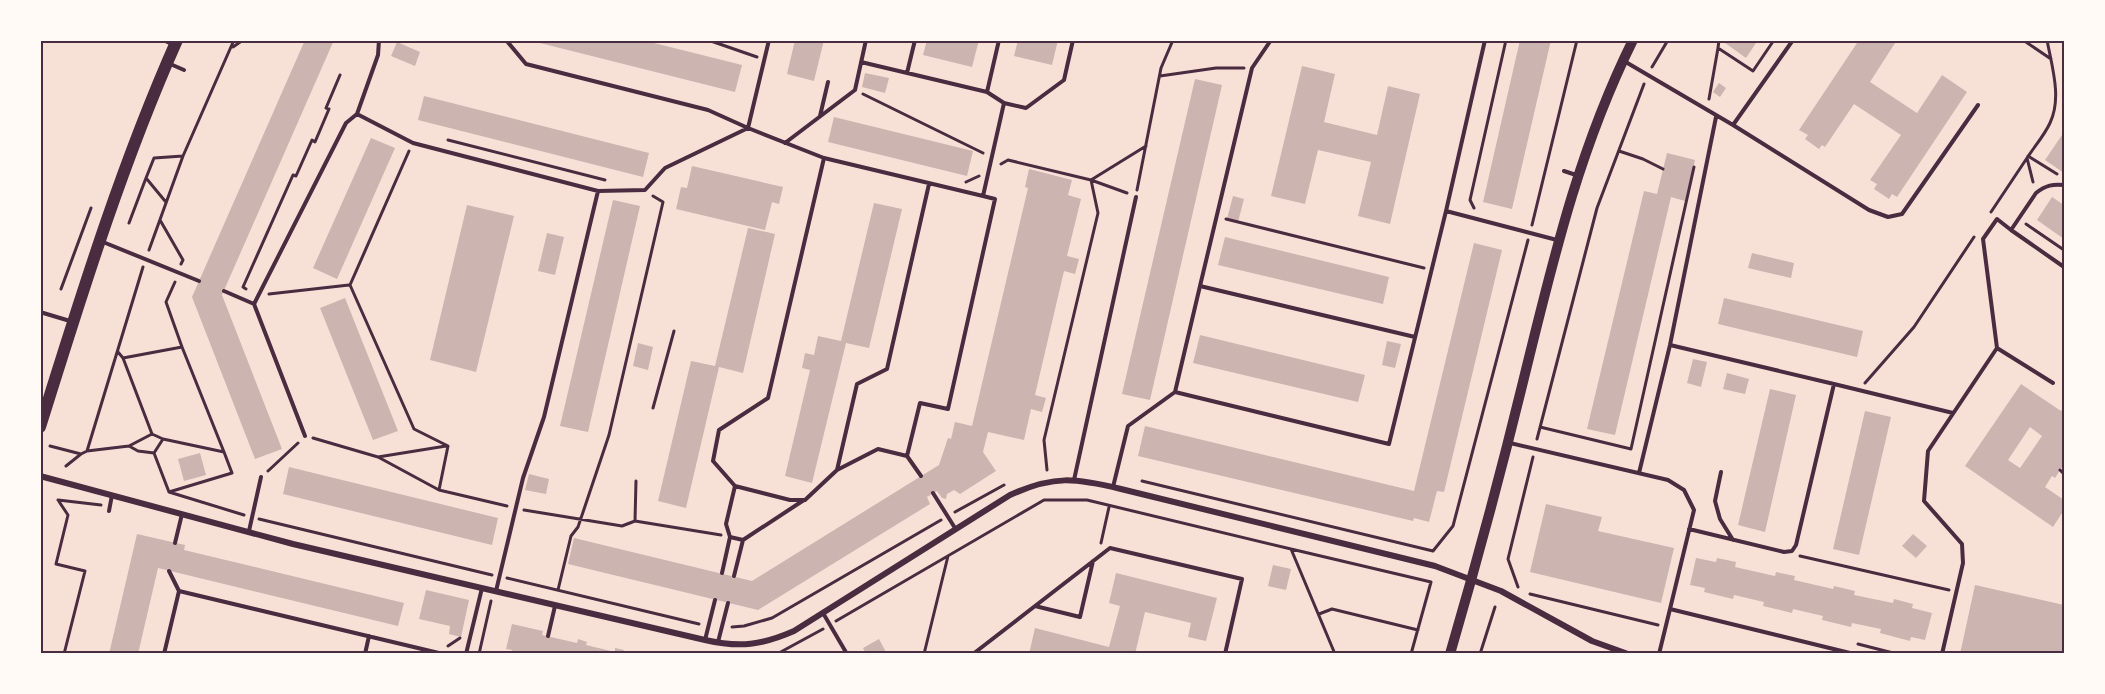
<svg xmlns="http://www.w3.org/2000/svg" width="2105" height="694" viewBox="0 0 2105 694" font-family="'Work Sans',sans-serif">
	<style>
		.building { fill: #ccb4b1; fill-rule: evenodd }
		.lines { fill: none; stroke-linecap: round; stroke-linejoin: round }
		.path { stroke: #4a2c40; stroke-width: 3 }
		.service { stroke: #4a2c40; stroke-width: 4 }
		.minor { stroke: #4a2c40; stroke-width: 6 }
		.secondary { stroke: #4a2c40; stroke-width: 10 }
		.primary { stroke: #4a2c40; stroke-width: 12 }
		.neatline { fill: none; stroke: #4a2c40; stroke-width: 2 }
	</style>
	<rect width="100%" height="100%" fill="#f7e1d7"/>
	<!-- building -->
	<path class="building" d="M305,40H334L222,295L282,449L255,459L192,297Z
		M528,40H642L742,65L735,92Z
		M795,40H824L814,81L787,74Z
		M927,40H979L972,67L923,55Z
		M1018,40H1058L1052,65L1014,56Z
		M1520,40H1551L1512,209L1483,202Z
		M1721,40H1758L1746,58Z
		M1859,40H1897L1870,82L1917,113L1942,75L1967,92L1897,197L1892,194L1889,199L1874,189L1877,184L1870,180L1901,135L1854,104L1825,147L1822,145L1819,149L1805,139L1808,135L1799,130Z
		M397,42L420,52L415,66L391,56Z
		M1302,66L1335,74L1324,122L1377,135L1388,86L1420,94L1390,224L1358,216L1371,162L1318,150L1305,204L1271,196Z
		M865,73L889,78L885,93L862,87Z
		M1195,79L1222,85L1150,400L1122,394Z
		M1719,83L1726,88L1720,97L1713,92Z
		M424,96L649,153L643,177L418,120Z
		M834,117L973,151L967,176L828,142Z
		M2064,132V173L2045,160Z
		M371,138L395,148L337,279L313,268Z
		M1667,153L1695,160L1685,201L1671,197L1615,435L1587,429L1644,191L1657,194Z
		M692,166L783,187L779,204L772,202L765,230L676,209L681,187L687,188Z
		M1029,169L1072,180L1068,195L1081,199L1067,256L1079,259L1075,274L1064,271L1035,395L1046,398L1042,412L1031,409L1024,440L988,432L983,452L996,471L960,494L954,490L947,494L946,499L942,498L937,491L927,497L930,504L758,610L568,564L574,538L752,581L939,465L948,438L951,439L955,422L972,426L1028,188L1025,187Z
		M1233,196L1244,199L1238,222L1227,219Z
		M2052,197L2064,205V239L2037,220Z
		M613,200L640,206L588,432L560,426Z
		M874,203L902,209L869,348L846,343L812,483L785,476L810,370L802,368L805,353L814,355L818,336L841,341Z
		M467,205L514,216L476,372L430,360Z
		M748,228L775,234L743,373L719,367L686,508L658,501L691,361L715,366Z
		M547,233L564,237L555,275L538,271Z
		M1225,237L1389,277L1383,304L1218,265Z
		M1474,243L1502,250L1444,492L1437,491L1429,522L1414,518L1413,521L1138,456L1145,426L1414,491Z
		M1752,253L1794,263L1791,278L1748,268Z
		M345,298L398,431L373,440L320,308Z
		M1724,298L1863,331L1857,357L1718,324Z
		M1200,335L1365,375L1358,402L1193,363Z
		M1387,341L1401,344L1395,368L1382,365Z
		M638,343L653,347L648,370L633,366Z
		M1693,359L1707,362L1701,387L1687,383Z
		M1727,373L1749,379L1745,394L1723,389Z
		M2021,384L2061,411L2064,406V458L2062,461L2064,464L2055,478L2052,476L2045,487L2064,500V510L2053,527L1965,466ZM2030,427L2042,436L2020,468L2008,460Z
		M1770,389L1796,395L1765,532L1738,525Z
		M1865,411L1891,417L1859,555L1833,549Z
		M200,453L206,475L184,481L178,459Z
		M289,467L498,518L492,545L283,494Z
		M529,474L549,479L546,494L525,490Z
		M1546,504L1602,517L1598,531L1674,548L1661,603L1530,572Z
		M137,534L185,545L184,550L404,603L398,626L158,568L138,654H109Z
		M1913,534L1927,546L1916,558L1902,546Z
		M1696,558L1716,562L1717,558L1736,562L1735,567L1775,576L1776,572L1795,576L1794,580L1833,589L1834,586L1855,591L1854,595L1893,603L1894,599L1913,604L1912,608L1932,613L1925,640L1911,637L1910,641L1880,633L1881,629L1852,623L1851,627L1822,620L1823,616L1793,609L1792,613L1763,606L1764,602L1734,595L1733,599L1704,592L1705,588L1690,585Z
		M1273,565L1291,569L1286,590L1268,586Z
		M1116,573L1217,598L1206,641L1188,637L1191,623L1145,612L1135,654H1029L1035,628L1109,647L1120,606L1109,603Z
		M1975,585L2064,605V654H1960Z
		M426,590L469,600L461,637L449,634L450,626L419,619Z
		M512,624L543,631L542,635L577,643L578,639L587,642L586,645L615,652V648L624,650L623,654H511L512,650L506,649Z
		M879,639L887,654H866L863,648Z"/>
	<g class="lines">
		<!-- path -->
		<path class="path" d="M708,40L757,57
			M1719,40L1718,48L1753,71L1774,40
			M2023,40L2051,59
			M233,47L243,40
			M1652,67L1668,40
			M1160,76L1216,68H1244
			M863,94L983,153
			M1709,99L1718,48
			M448,140L605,180
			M409,151L350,285L414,429L448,446L439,490
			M1619,151L1643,159L1663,169
			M2028,156L2057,174
			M1001,164L1008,160L1091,180L1098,213L1044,440L1047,470
			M966,182L979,176
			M2033,182L2027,158C2034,147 2044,136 2050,123C2062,98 2052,67 2047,40
			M1137,190L1161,68L1173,40
			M1127,193L1091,180L1146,146
			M165,201L146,178L154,158L183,156
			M1474,208L1470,200L1506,40
			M1991,212L2027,158
			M1226,219L1424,268
			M160,220L183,260L181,264
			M129,223L146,178
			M2026,224L2064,250
			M1532,225L1577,40
			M149,250L183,156L234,40
			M175,282L166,302L182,347
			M61,289L91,208
			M246,289L243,287L293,175L296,176L312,140L315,142L329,109L326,108L340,75
			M269,294L349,285
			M118,352L123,358L152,434L163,439L154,453
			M123,358L182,347L224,452
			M1865,383L1914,327L1974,237
			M653,408L674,331
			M1540,427L1631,449L1694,167
			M313,438L378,457L439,490L507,506
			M1537,439L1597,208L1644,84
			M50,446L81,454L87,451L143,267
			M129,446L138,451L154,453L169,492L232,473L224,452L163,439
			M87,451L129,446L152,434
			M378,457L446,446
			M66,466L81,454
			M2060,470L2064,474
			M268,471L298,443
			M1142,481L1433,551L1453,526L1528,240
			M169,492L244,515
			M58,500L101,505
			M58,500L68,515L56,564L85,571L64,654
			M524,510L622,526L635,521L721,535
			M955,512L1004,485
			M259,519L492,575
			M635,521L636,481
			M1101,543L1109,507
			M1291,549L1431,582L1411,654
			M1800,556L1949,590
			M507,578L699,624
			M1518,587L1508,559L1533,457
			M558,590L571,536L578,527L609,435L663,202L653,196
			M1530,594L1658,625
			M1319,614L1332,609L1418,630
			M836,621L1044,500H1087L1291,549L1335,654
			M732,627L744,626L772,618L941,520
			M1858,644L1897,654
			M448,646L460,638
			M479,654L491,601
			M777,654L823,629
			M924,654L948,556
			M1480,654L1495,607"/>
		<!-- service -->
		<path class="service" d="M163,40L172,44
			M379,40L378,55L357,114L413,143L598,191L645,190L665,168L748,128L824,158
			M506,40L526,64L708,110L748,128L769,40
			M1624,61L1733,125L1869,210L1888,217L1902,214L1978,105
			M861,62L987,92L999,40
			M168,63L184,70
			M907,73L915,40
			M987,92L1004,103
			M820,116L828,82
			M1733,125L1793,40
			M785,143L855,90L866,40
			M1564,171L1576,175
			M2064,185C2053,184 2046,185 2036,193L2011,230L2064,267
			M983,196L824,158L768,398L719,430L713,461L735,486L790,500H805L837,470L878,449L907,456L920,403L948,409L995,199L983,196L1004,103L1026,108L1064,80L1073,40
			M1446,211L1485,40
			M103,242L199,281
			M1200,286L1252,68L1271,40
			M224,291L254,304
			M40,312L70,321
			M1670,345L1834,384L1796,545L1792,551L1784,552L1689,529
			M1997,348L1983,239L1997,219L2011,230
			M1834,384L1953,413
			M1175,392L1200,286L1415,337
			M305,436L254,304L346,123L357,114
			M1510,443L1668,480L1684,490L1694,510L1670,609
			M907,456L921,476
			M837,470L857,384L887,369L929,184
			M1721,472L1715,501L1720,519L1733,540
			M1639,473L1670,345L1716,117
			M1074,480L1136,197
			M735,486L726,524L730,537L743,540L804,500
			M1113,487L1128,426L1175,392L1389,444L1446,211L1557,240
			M933,493L955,528
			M109,511L112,495
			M249,531L261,477
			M175,543L182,514
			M169,571L179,591
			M722,573L730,537
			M734,576L743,540
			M496,591L523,478L544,417L598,191
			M1035,606L1080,617L1093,561
			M823,613L847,654
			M548,636L555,606
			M705,640L715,600
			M718,642L728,603
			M164,654L179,591L443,654
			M365,654L369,636
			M466,654L482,588
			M973,654L1110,548L1242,579L1225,654
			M1659,654L1670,609L1854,654
			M1942,654L1963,563L1962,544L1924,501L1928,451L1997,348L2053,383"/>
		<!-- minor -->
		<path class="minor" d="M40,476L293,544L705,640C740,648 762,645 794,631L1010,495C1054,475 1075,478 1121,489L1435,566L1501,591L1592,641L1628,654"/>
		<!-- secondary -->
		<path class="secondary" d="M1450,654C1476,565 1500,476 1522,386C1552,265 1577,153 1633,40"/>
		<!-- primary -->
		<path class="primary" d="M40,427C81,296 121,166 177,40"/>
	</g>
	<!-- border -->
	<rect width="2105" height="694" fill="none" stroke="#fffaf5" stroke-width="84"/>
	<rect x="42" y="42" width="2021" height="610" class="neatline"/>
</svg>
